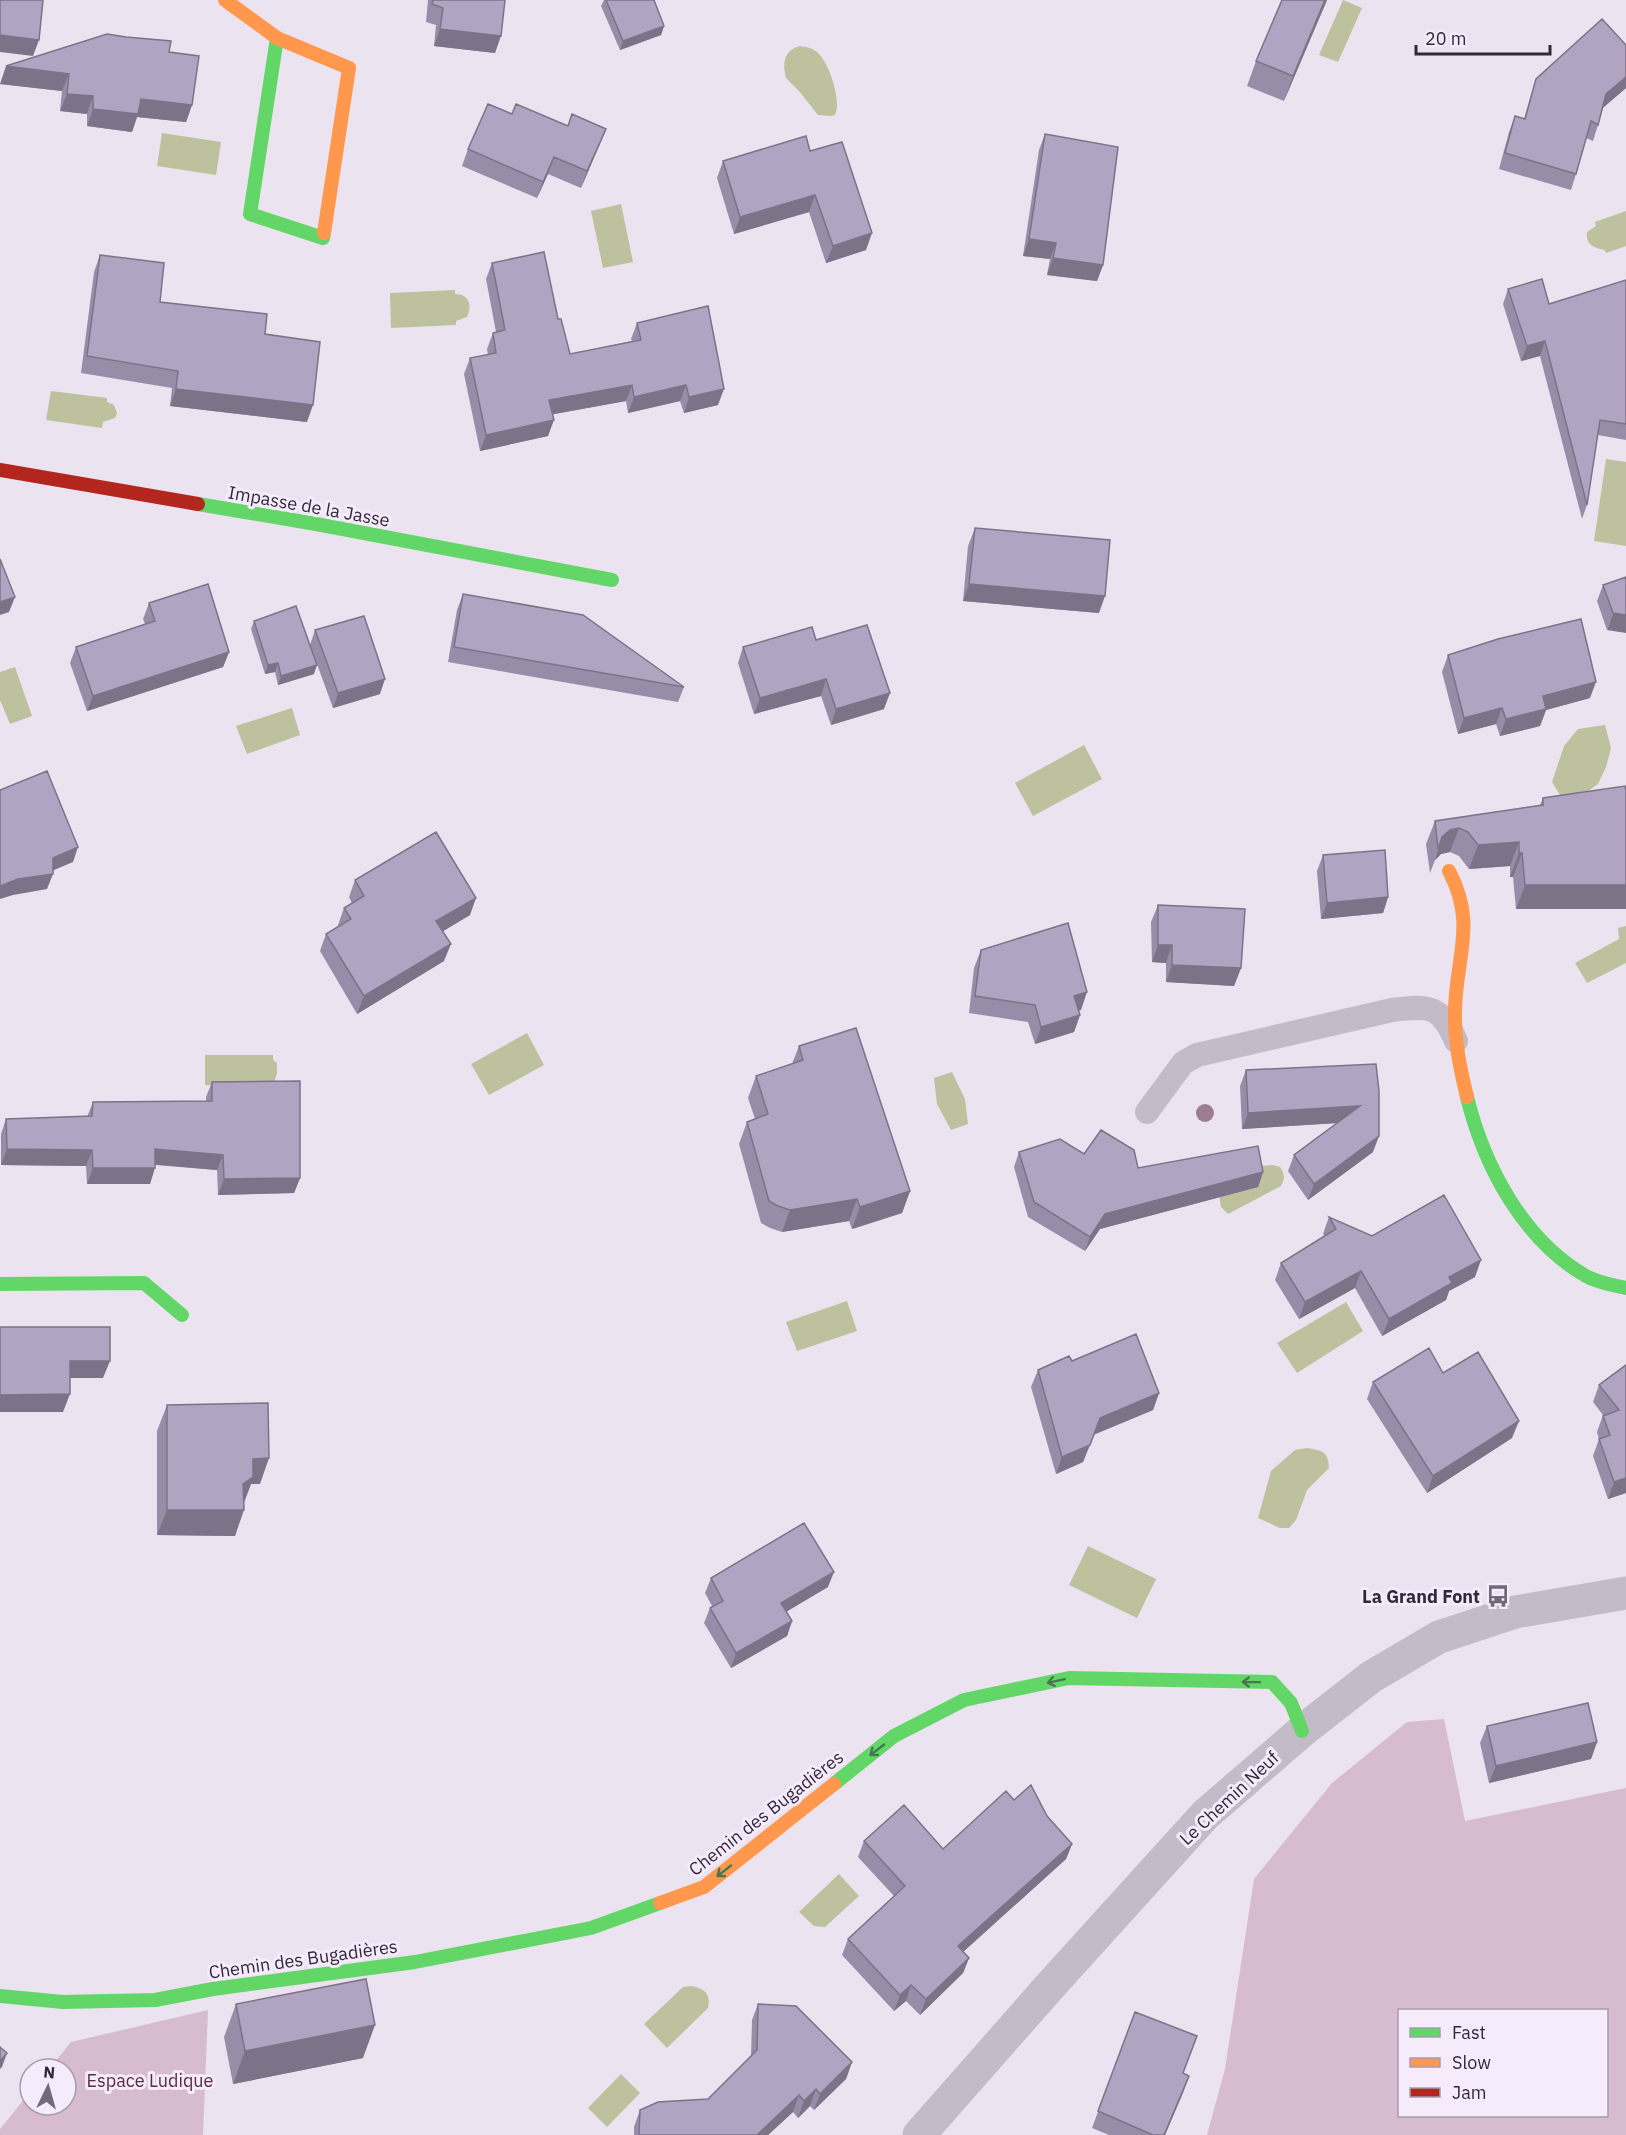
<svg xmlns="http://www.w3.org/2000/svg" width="1626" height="2135" viewBox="0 0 1626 2135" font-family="'IBM Plex Sans',sans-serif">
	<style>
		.green { fill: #d6bcce; fill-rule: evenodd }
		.water { fill: #bec19e }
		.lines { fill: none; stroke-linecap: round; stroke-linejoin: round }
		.lane { stroke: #c3bcc8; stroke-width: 24 }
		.street { stroke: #c3bcc8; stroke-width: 33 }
		.fast { stroke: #63d668; stroke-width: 14 }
		.slow { stroke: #ff974d; stroke-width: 14 }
		.jam { stroke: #b3261e; stroke-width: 14 }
		.tree { fill: #9b7e91 }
		.wall { fill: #988da8 }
		.shaded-wall { fill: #7c7388 }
		.building { fill: #b1a4c3; stroke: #7c7388; stroke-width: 1.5 }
		.oneway { stroke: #47774f }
		.labels { text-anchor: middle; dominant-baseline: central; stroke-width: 6; stroke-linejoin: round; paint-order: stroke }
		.street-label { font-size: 18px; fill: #30293a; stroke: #f5ebfb }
		.poi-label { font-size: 18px; font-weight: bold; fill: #30293a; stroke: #f5ebfb; text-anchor: end }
		.park-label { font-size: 18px; fill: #592c44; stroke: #f5ebfb }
	</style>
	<rect width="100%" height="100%" fill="#ebe3ef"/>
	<!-- green -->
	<path class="green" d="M1444,1719L1465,1821L1626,1788V2135H1207L1225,2069L1254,1879L1332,1783L1407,1722ZM1400,2010H1606V2116H1400Z
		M208,2010L203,2135H0V2129L30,2092V2105H66V2069H49L71,2042Z"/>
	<!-- water -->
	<path class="water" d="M1343,0L1362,8L1338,62L1319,55Z
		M800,46C807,47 812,48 817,52C829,62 842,101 835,115L831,116L818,115L799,91L786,78C782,63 784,50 800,46Z
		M162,133L221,142L216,175L157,166Z
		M621,204L633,262L603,268L591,211Z
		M1626,211V246L1606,253L1605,250C1595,248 1585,245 1587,232L1596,226L1595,222Z
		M455,290V294C470,294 472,306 467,317L456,321V325L391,328L390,293Z
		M51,391L107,398V402L114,405L117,413L115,418L103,422L102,428L46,420Z
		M1606,459L1626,462V546L1594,541Z
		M15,667L32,716L10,724L0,700V672Z
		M292,708L300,735L247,754L236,726Z
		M1605,725L1611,748L1606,767L1598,784L1577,799L1560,795L1552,782L1564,746L1578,729Z
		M1084,745L1102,779L1033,816L1015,783Z
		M1626,926V963L1587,983L1575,963L1619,939L1618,928Z
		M527,1033L544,1065L489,1095L471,1064Z
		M205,1055H273V1060L277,1063V1073L273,1086L205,1085Z
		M952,1072L965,1099L968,1124L951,1130L937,1104L934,1078Z
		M1273,1165L1280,1167C1285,1175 1285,1178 1281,1186L1228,1214L1221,1207L1215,1170Z
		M847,1301L857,1331L797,1351L786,1322Z
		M1346,1302L1363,1331L1297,1373L1277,1343Z
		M1307,1448C1323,1451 1328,1451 1329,1468L1307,1490L1296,1520L1289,1528H1280L1258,1518L1271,1471L1295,1450Z
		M1088,1546L1156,1579L1137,1618L1069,1585Z
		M839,1874L859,1896L825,1927L814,1926L799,1912Z
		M692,1986C705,1989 711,1994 708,2008L667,2048L644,2024L683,1987Z
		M621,2074L640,2093L607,2127L588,2108Z"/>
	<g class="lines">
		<!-- lane -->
		<path class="lane" d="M1147,1112L1183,1063L1197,1055L1392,1010C1428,1005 1441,1005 1456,1041"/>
		<!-- street -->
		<path class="street" d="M919,2135L1051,1985L1205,1815L1302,1731L1371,1677L1439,1637L1515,1612L1626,1593"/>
		<!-- fast -->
		<path class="fast" d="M277,38L250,214L323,238L324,233
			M198,504L316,524L612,580
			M1467,1097C1484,1166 1523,1240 1586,1276C1598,1283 1613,1285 1626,1288
			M0,1284L144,1283L182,1315
			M834,1784L894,1736L964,1700L1069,1678L1272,1682L1291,1703L1302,1731
			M0,1996L63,2002L155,2000L213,1989L415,1962L591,1928L660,1903"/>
		<!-- slow -->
		<path class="slow" d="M225,0L277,38L349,68L324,233
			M1449,871C1477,924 1456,956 1455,1010C1454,1040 1460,1068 1467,1097
			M660,1903L704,1887L834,1784"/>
		<!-- jam -->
		<path class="jam" d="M0,470L198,504"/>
	</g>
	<!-- trees -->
	<circle class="tree" cx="1205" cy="1113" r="9"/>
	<!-- wall -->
	<path class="wall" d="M428,0H505L495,53L434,46L436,25L426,22Z
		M604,0H654L664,26L661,35L620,50L601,6Z
		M1327,0L1284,101L1247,86L1256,61Z
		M1626,45V88L1603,108L1598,125L1593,141L1586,138L1576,174L1571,190L1499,169L1509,132L1515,116L1524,119L1531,95L1536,79Z
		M169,52L192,105L186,122L137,117L132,132L87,126V114L60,111L62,91L0,84V83Z
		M512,114L568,126L606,129L599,146L581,188L548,174L537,198L462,166L468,149Z
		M1045,134L1103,265L1097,281L1047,275L1050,259L1023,256L1039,150Z
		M810,151L866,250L826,263L809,212L734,234L717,178L723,161Z
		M100,255L160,302L265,334L307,422L170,406L172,388L81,373L94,272Z
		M492,263L558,319L570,354L632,341L631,339L637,323L718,405L684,413L680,401L628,413L626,401L552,414L548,436L480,451L464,374L470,358L488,355L487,349L493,333L496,332L486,279Z
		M1626,280V440L1598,435L1587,505L1582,519L1540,356L1521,361L1503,304L1508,289L1549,304Z
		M975,528L1099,613L963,601L968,546Z
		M1626,577L1607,630L1597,601L1603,585Z
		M463,594L684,687L678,702L448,662L457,610Z
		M149,603L229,652L223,667L87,711L70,663L76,647L145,624L143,619Z
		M254,621L314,674L278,685L275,672L265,674L251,629Z
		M315,630L380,694L333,708L310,645Z
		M816,640L884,709L831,725L821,696L754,714L738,663L743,647Z
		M1448,655L1590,698L1546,710L1540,726L1500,736L1496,724L1458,734L1442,672Z
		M1626,791V909H1516L1513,877H1510V866L1469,869L1459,856L1450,852L1441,854L1435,860L1430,873L1426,844L1435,821L1540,805L1543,798Z
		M1323,855L1388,897L1383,913L1321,919L1317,871Z
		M355,880L470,915L443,931L444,961L357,1014L320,951L326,934L338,926V925L344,908L352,903L349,897Z
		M1158,905L1241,968L1234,986L1166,982V963L1152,962L1151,922Z
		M981,950L1081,1010H1078L1080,1015L1074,1032L1035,1044L1028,1022L969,1013L974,968Z
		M799,1046L910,1191L902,1213L852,1229L849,1221L782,1232L770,1228L761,1223L739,1144L747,1122L755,1119L748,1098L756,1076L792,1064Z
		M1376,1064L1373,1152L1308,1200L1288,1171L1294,1155L1337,1123L1242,1129L1240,1086L1246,1070Z
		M212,1082L300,1178L294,1193L218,1195L217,1170L155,1165L150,1184H87L86,1166L1,1165V1134L6,1119L87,1117L93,1102L206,1101V1097Z
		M1019,1152L1084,1154L1138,1168L1263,1172L1258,1187L1100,1229L1085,1251L1028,1217L1014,1167Z
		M1329,1217L1372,1236L1475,1277L1449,1291L1446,1300L1382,1336L1355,1288L1299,1319L1275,1280L1281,1263L1325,1236L1323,1234Z
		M1072,1361L1159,1393L1153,1410L1093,1435L1083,1462L1056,1474L1031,1387L1038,1370Z
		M1626,1365V1493L1608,1499L1593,1456L1599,1439L1597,1432L1603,1415L1593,1402L1599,1385Z
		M1443,1373L1512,1438L1427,1493L1367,1399L1373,1382Z
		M167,1405L260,1484H251L244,1503L235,1536L157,1535V1431Z
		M711,1578L828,1587L786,1611L792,1621L787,1636L731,1668L704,1623L710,1608L712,1606L705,1593Z
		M1487,1726L1597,1742L1591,1759L1489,1783L1480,1743Z
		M1014,1800L1047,1816L1072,1844L1066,1859L963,1952L969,1958L963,1973L920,2015L906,2001L894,2011L842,1955L848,1939L894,1896L858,1857L864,1841L943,1849Z
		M236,2004L363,2058L233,2084L224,2037Z
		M758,2004L852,2062L846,2079L814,2110L810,2106L798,2118L793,2112L768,2135H634V2127L640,2110L708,2099L751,2056L752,2020Z
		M1135,2012L1183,2073L1189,2076L1165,2135H1109L1092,2128Z"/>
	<!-- shaded-wall -->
	<path class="shaded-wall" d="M1325,0H1327L1284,101L1293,76Z
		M664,26L661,35L620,50L623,41Z
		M440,29L501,36L495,53L434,46Z
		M0,35L39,40L33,56L0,52Z
		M6,66L69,74L62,91L0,84Z
		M1626,77V88L1600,110L1606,94Z
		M67,94L93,96L87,114L60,111Z
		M141,99L192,105L186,122L137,117L132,132L87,126L93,109Z
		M606,129L599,146L581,188L587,171Z
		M554,157L548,174L537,198L543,182Z
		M815,195L809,212L734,234L740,217Z
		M872,233L866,250L826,263L833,246Z
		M1029,239L1056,243L1050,259L1023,256Z
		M1053,258L1103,265L1097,281L1047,275Z
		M1545,341L1540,356L1521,361L1527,346Z
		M632,385L626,401L544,416L549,400Z
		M686,385L680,401L628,413L634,397Z
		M176,389L313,405L307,422L170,406Z
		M724,389L718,405L684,413L689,397Z
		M554,420L548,436L480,451L486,435Z
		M969,584L1105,596L1099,613L963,601Z
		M15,597L9,612L0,615V602Z
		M1613,613L1626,615V633L1607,630Z
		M229,652L223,667L87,711L93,696Z
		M278,663L275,672L265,674L268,665Z
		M317,665L314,674L278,685L281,676Z
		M385,679L380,694L333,708L338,693Z
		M826,679L821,696L754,714L760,698Z
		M1596,682L1590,698L1546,710L1540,726L1500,736L1506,719L1543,696Z
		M890,693L884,709L831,725L836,709Z
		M1502,708L1496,724L1458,734L1464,718Z
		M1459,828L1450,852L1441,854L1435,860L1442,837L1450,830Z
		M1519,842L1510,866L1469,869L1478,845Z
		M78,847L73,862L47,873L53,858Z
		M1519,853H1522L1513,877H1510Z
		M53,874L47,889L13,895L0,899V886L18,879Z
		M1525,885H1626V909H1516Z
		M1388,897L1383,913L1321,919L1327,903Z
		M476,898L470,915L430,939L436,921Z
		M451,944L444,961L357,1014L364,996Z
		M1158,945H1172L1166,963L1152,962Z
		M1172,965L1241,968L1234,986L1166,982Z
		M1087,992L1081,1010L1068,1014L1074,996Z
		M1080,1015L1074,1032L1035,1044L1041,1027Z
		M1360,1106L1354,1122L1242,1129L1248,1113Z
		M1379,1136L1373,1152L1308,1200L1314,1184Z
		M7,1149L92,1150L86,1166L1,1165Z
		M155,1149L223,1155L217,1170L150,1164Z
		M93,1168H155L150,1184H87Z
		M1263,1172L1258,1187L1100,1229L1085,1251L1090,1237L1105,1214Z
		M300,1178L294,1193L218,1195L224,1179Z
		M910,1191L902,1213L852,1229L860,1207Z
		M857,1199L849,1221L782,1232L790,1210Z
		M1481,1260L1475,1277L1449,1291L1446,1300L1382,1336L1389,1319L1449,1277Z
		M1361,1271L1355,1288L1299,1319L1305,1302Z
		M70,1361H110L103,1378H64Z
		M1159,1393L1153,1410L1093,1435L1100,1418Z
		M70,1394L63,1412H0V1395Z
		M1519,1421L1512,1438L1427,1493L1433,1476Z
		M1090,1445L1083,1462L1056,1474L1062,1457Z
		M269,1458L260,1484H251L244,1502L243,1484L253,1459Z
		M1626,1478V1493L1608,1499L1614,1482Z
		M167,1510H244L235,1536L157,1535Z
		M834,1572L828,1587L776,1618L781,1603Z
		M792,1621L787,1636L731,1668L736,1653Z
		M1597,1742L1591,1759L1489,1783L1496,1766Z
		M1072,1844L1066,1859L952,1962L958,1946Z
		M969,1958L963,1973L920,2015L926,1999Z
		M911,1985L906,2001L894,2011L900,1995Z
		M375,2025L363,2058L233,2084L245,2051Z
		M7,2053L2,2067L0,2069V2061Z
		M852,2062L846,2079L814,2110L820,2094Z
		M1189,2076L1183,2093L1165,2135H1164Z
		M816,2089L810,2106L798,2118L804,2101Z
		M799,2095L793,2112L768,2135H757Z"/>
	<!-- building -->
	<path class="building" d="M0,0H43L39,40L0,35Z
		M433,0H505L501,36L440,29L443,8L432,4Z
		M606,0H654L664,26L623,41Z
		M1282,0H1325L1293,76L1256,61Z
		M1602,19L1626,45V77L1606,94L1598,125L1591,121L1576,174L1505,153L1515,116L1525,119L1536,79Z
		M107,34L126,37L171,41L169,52L199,56L192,105L141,99L138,114L93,109V96L67,94L69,74L6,66Z
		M488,104L512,114L516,104L568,126L572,114L606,129L587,171L554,157L543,182L468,149Z
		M1045,134L1118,147L1103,265L1053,258L1056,243L1029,239Z
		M806,136L810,151L842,142L872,233L833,246L815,195L740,217L723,161Z
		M544,252L558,319H561L570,354L641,340L637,323L708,306L724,389L689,397L686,385L634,397L632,385L549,400L554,420L486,435L470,358L496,353L493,333L505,330L492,263Z
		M100,255L164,263L160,302L267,314L265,334L320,342L313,405L176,389L178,371L87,356Z
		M1542,279L1549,304L1626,280V424L1600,420L1587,505L1545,341L1527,346L1508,289Z
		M975,528L1110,540L1105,596L969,584Z
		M0,559L15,597L0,602Z
		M1626,577V615L1613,613L1603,585Z
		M208,584L229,652L93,696L76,647L155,621L149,603Z
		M463,594L583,615L684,687L454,647Z
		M296,606L317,665L281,676L278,663L268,665L254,621Z
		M364,616L385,679L338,693L315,630Z
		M1581,619L1596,682L1543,696L1546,709L1506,719L1502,708L1464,718L1448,655L1498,639Z
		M867,625L890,693L836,709L826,679L760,698L743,647L812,627L816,640Z
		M47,771L78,847L53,858V874L18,879L0,886V790Z
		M1625,786L1626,791V885H1525L1522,853H1519V842L1478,845L1468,832L1459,828L1450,830L1442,837L1438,849L1435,821L1543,805V798Z
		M436,832L476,898L436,921L451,944L364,996L326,934L351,919L344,908L364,896L355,880Z
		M1385,850L1388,897L1327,903L1323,855Z
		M1158,905L1245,909L1241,968L1172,965V945H1158Z
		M1068,923L1087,992L1074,996L1080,1015L1041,1027L1035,1005L975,996L981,950Z
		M856,1028L910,1191L860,1207L857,1199L790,1210L778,1206L769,1201L747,1122L768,1114L756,1076L803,1060L799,1046Z
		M1376,1064L1379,1091V1136L1314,1184L1294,1155L1360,1106L1248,1113L1246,1070Z
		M300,1081V1178L224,1179L223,1155L155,1149V1168H93L92,1150L7,1149L6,1119L92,1116L93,1102L212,1101V1082Z
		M1101,1130L1134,1150L1138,1168L1258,1146L1263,1172L1105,1214L1090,1237L1034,1202L1019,1152L1060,1139L1084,1154Z
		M1444,1195L1481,1260L1449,1277L1452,1283L1389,1319L1361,1271L1305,1302L1281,1263L1336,1229L1329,1217L1372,1236Z
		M0,1327H110V1361H70V1394L0,1395Z
		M1136,1334L1159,1393L1100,1418L1090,1445L1062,1457L1038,1370L1069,1356L1072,1361Z
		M1429,1348L1443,1373L1478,1352L1519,1421L1433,1476L1373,1382Z
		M1626,1365V1478L1614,1482L1599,1439L1610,1435L1603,1416L1619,1410L1599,1385Z
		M268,1403L269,1458L253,1459V1477L243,1484L244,1510H167V1405Z
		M804,1523L834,1572L781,1603L792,1621L736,1653L710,1608L723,1601L711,1578Z
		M1588,1703L1597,1742L1496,1766L1487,1726Z
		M1031,1785L1047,1816L1072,1844L958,1946L969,1958L926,1999L911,1985L900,1995L848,1939L905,1886L864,1841L904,1805L943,1849L1006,1791L1014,1800Z
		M366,1979L375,2025L245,2051L236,2004Z
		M758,2004L796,2006L852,2062L820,2094L816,2089L804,2101L799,2095L757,2135H639L640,2110L658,2102L708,2099L757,2050Z
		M1135,2012L1197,2036L1183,2073L1189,2076L1164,2135H1153L1098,2111Z
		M0,2047L7,2053L0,2061Z"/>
	<!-- one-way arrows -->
	<defs><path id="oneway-shaft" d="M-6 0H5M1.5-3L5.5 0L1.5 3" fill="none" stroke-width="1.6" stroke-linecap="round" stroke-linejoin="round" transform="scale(1.5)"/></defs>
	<g class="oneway">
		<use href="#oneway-shaft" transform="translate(1056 1681) rotate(168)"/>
		<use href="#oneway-shaft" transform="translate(1251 1682) rotate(-179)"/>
		<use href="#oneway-shaft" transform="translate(877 1750) rotate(142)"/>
		<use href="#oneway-shaft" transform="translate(724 1871) rotate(142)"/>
	</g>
	<!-- icons -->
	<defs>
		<g id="bus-bare" transform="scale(1.8)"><path d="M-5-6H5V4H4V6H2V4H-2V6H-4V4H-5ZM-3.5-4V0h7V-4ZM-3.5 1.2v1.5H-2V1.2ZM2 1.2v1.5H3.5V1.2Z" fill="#716a79" stroke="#f5ebfb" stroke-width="2.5" paint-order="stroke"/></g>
	</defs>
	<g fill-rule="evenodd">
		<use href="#bus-bare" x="1498" y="1596"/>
	</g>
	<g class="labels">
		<!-- street labels -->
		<g class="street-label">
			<text transform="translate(309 506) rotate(10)">Impasse de la Jasse</text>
			<text transform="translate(1229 1798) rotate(-43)">Le Chemin Neuf</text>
			<text transform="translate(766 1813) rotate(-38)">Chemin des Bugadières</text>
			<text transform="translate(303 1959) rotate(-8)">Chemin des Bugadières</text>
		</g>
		<!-- poi labels -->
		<g class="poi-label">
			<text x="1480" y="1596">La Grand Font</text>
		</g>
		<!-- park labels -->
		<g class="park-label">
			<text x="150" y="2080">Espace Ludique</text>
		</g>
	</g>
	<!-- legend -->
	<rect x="1398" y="2009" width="210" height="108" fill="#f5ebfb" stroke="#a69dae" stroke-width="1.5"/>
	<rect x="1410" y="2028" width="30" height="9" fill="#63d668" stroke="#a69dae" stroke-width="1.5"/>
	<text x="1452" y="2039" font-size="18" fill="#30293a">Fast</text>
	<rect x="1410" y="2058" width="30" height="9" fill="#ff974d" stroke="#a69dae" stroke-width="1.5"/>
	<text x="1452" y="2069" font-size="18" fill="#30293a">Slow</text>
	<rect x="1410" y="2088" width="30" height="9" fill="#b3261e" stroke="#a69dae" stroke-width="1.5"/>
	<text x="1452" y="2099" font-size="18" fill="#30293a">Jam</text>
	<!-- north arrow -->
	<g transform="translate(48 2087) rotate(5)"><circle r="28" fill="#f5ebfb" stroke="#a69dae" stroke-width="1.5"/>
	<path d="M0-4.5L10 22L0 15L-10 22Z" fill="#716a79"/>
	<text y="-9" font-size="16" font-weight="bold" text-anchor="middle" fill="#30293a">N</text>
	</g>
	<!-- scale -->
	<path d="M1416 45v9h134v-9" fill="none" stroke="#30293a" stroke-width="3"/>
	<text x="1425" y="45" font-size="18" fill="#30293a" stroke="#f5ebfb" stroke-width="4.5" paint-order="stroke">20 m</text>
</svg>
